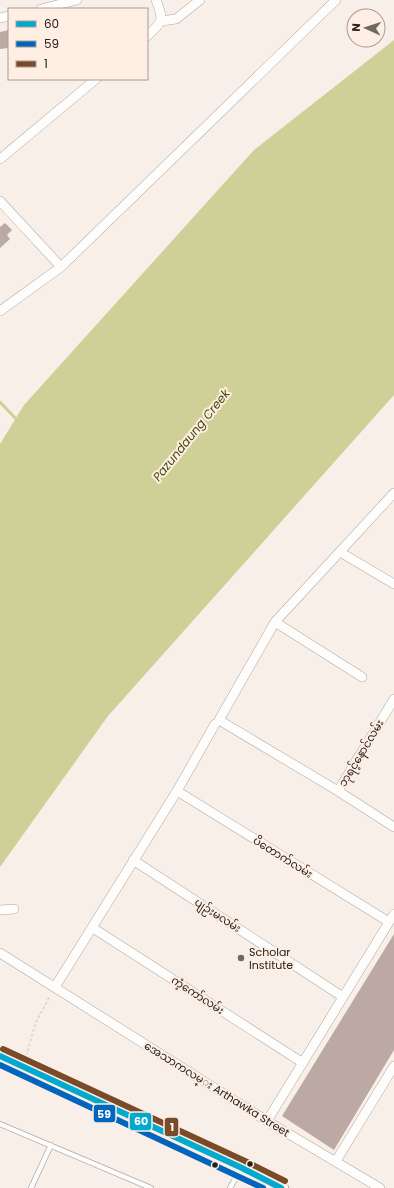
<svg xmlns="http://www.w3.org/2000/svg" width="394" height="1188" viewBox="0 0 394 1188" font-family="Poppins,'Noto Sans Myanmar',sans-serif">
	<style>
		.water { fill: #cfd097 }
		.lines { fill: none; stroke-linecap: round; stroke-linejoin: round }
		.stream { stroke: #cfd097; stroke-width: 3 }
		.building { fill: #bca9a4 }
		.service-casing { stroke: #b0a9a4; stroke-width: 6 }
		.minor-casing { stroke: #b0a9a4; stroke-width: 10 }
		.primary-casing { stroke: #b0a9a4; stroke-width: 16 }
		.path { stroke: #dddbd9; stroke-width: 2; stroke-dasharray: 3 2; stroke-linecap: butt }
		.service { stroke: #fefdfc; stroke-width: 4.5 }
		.minor { stroke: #fefdfc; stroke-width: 9 }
		.primary { stroke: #fefdfc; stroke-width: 14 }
		.bus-1-casing { stroke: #feeee3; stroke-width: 9 }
		.bus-2-casing { stroke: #feeee3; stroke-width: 9 }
		.bus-3-casing { stroke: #feeee3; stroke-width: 9 }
		.bus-1 { stroke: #00a9ce; stroke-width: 6 }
		.bus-2 { stroke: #0065bd; stroke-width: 6 }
		.bus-3 { stroke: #7a4b2a; stroke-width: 6 }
		.poi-dot { fill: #706863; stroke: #feeee3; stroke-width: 1.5 }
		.bus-dot { fill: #26201b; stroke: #feeee3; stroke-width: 1.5 }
		.labels { text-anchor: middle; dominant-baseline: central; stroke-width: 4; stroke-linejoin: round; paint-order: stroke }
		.street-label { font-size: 11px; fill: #26201b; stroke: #feeee3 }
		.poi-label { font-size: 11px; fill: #26201b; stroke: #feeee3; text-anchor: start }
		.water-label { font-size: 12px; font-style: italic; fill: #464a0c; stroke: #feeee3 }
		.line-badge { stroke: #feeee3; stroke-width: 1.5 }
		.badge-label { font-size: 11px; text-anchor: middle; font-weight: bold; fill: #fff }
	</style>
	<rect width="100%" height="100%" fill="#f8efe9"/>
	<!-- water -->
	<path class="water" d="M394,40V395L108,716L0,867V444L24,405L254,150Z"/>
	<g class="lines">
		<!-- stream -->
		<path class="stream" d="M0,402L18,421"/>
	</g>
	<!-- building -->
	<path class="building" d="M9,30V48L0,49V32Z
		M5,223L12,230L7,235L10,239L0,248V227Z
		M394,934V1050L334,1150L282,1116Z"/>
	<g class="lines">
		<!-- service casing -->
		<g class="service-casing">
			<path id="service" d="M0,1124L151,1188
				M31,1188L51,1145
				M230,1188L241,1169"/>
		</g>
		<!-- minor casing -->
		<g class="minor-casing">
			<path id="minor" d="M41,9L77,0
				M0,18L9,16
				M161,21L176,19L200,0
				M147,36C163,22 164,20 156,0
				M0,159L96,79
				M0,201L61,267
				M0,311L61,267L336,0
				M340,552L394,584
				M275,622L362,677
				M394,699L338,791L394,827
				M177,791L389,922
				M338,791L219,720L275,622L394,493
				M133,860L343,997
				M0,910L14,909
				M93,928L303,1063
				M0,953L267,1121L380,1188
				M55,987L177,791L215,724
				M267,1121L394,914
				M336,1161L394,1066"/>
		</g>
		<!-- primary casing -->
		<g class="primary-casing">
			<path id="primary" d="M0,1056L242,1168L281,1188"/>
		</g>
		<!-- path -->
		<path class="path" d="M26,1056L36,1022L50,996"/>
		<!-- service -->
		<use href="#service" class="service"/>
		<!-- minor -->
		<use href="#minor" class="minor"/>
		<!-- primary -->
		<use href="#primary" class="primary"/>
		<!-- bus-1 casing -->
		<g class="bus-1-casing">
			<path id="bus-1" d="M0,1056L242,1168L281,1188"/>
		</g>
		<!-- bus-2 casing -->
		<g class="bus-2-casing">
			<path id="bus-2" d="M0,1065L263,1188"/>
		</g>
		<!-- bus-3 casing -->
		<g class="bus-3-casing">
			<path id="bus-3" d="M3,1049L245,1161L285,1181"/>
		</g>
		<!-- bus-1 -->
		<use href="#bus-1" class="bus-1"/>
		<!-- bus-2 -->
		<use href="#bus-2" class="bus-2"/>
		<!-- bus-3 -->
		<use href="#bus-3" class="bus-3"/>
	</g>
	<!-- markers -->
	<circle class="poi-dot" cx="241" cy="958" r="4"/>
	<g class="bus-dot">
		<circle cx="250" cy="1164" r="3.5"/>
		<circle cx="215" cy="1165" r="3.5"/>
	</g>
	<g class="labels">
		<!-- street labels -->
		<g class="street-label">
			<text transform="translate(361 753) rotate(-59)">ဘုရင့်နောင်လမ်း</text>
			<text transform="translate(283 857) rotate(32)">ပိတောက်လမ်း</text>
			<text transform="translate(218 915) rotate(33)">ပျဉ်းမလမ်း</text>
			<text transform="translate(198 995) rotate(33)">ကံ့ကော်လမ်း</text>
			<text transform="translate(217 1089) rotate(32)">အေသာကလမ္း Arthawka Street</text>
		</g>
		<!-- poi labels -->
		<g class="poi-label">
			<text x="249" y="952">Scholar<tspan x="249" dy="13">Institute</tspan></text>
		</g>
		<!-- water labels -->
		<g class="water-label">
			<text transform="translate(191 435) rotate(-51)">Pazundaung Creek</text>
		</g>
	</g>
	<g class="line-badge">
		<rect x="93" y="1104" width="23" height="19" rx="4" fill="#0065bd"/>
		<rect x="129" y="1112" width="23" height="19" rx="4" fill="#00a9ce"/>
		<rect x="164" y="1117" width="15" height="20" rx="4" fill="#7a4b2a"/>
	</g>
	<g class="badge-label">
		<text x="104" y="1118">59</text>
		<text x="141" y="1125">60</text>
		<text x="172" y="1131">1</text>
	</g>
	<!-- legend -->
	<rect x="8" y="8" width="140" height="72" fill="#feeee3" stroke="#a89c93"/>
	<rect x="16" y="21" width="20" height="6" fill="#00a9ce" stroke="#a89c93"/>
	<text x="44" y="28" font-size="12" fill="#26201b">60</text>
	<rect x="16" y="41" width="20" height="6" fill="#0065bd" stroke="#a89c93"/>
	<text x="44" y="48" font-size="12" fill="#26201b">59</text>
	<rect x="16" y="61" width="20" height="6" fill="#7a4b2a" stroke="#a89c93"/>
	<text x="44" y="68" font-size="12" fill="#26201b">1</text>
	<!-- north arrow -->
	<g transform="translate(366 28) rotate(273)"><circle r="19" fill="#feeee3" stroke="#a89c93"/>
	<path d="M0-3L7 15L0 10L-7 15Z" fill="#706863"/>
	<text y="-6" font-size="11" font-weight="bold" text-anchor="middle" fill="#26201b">N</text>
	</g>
</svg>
